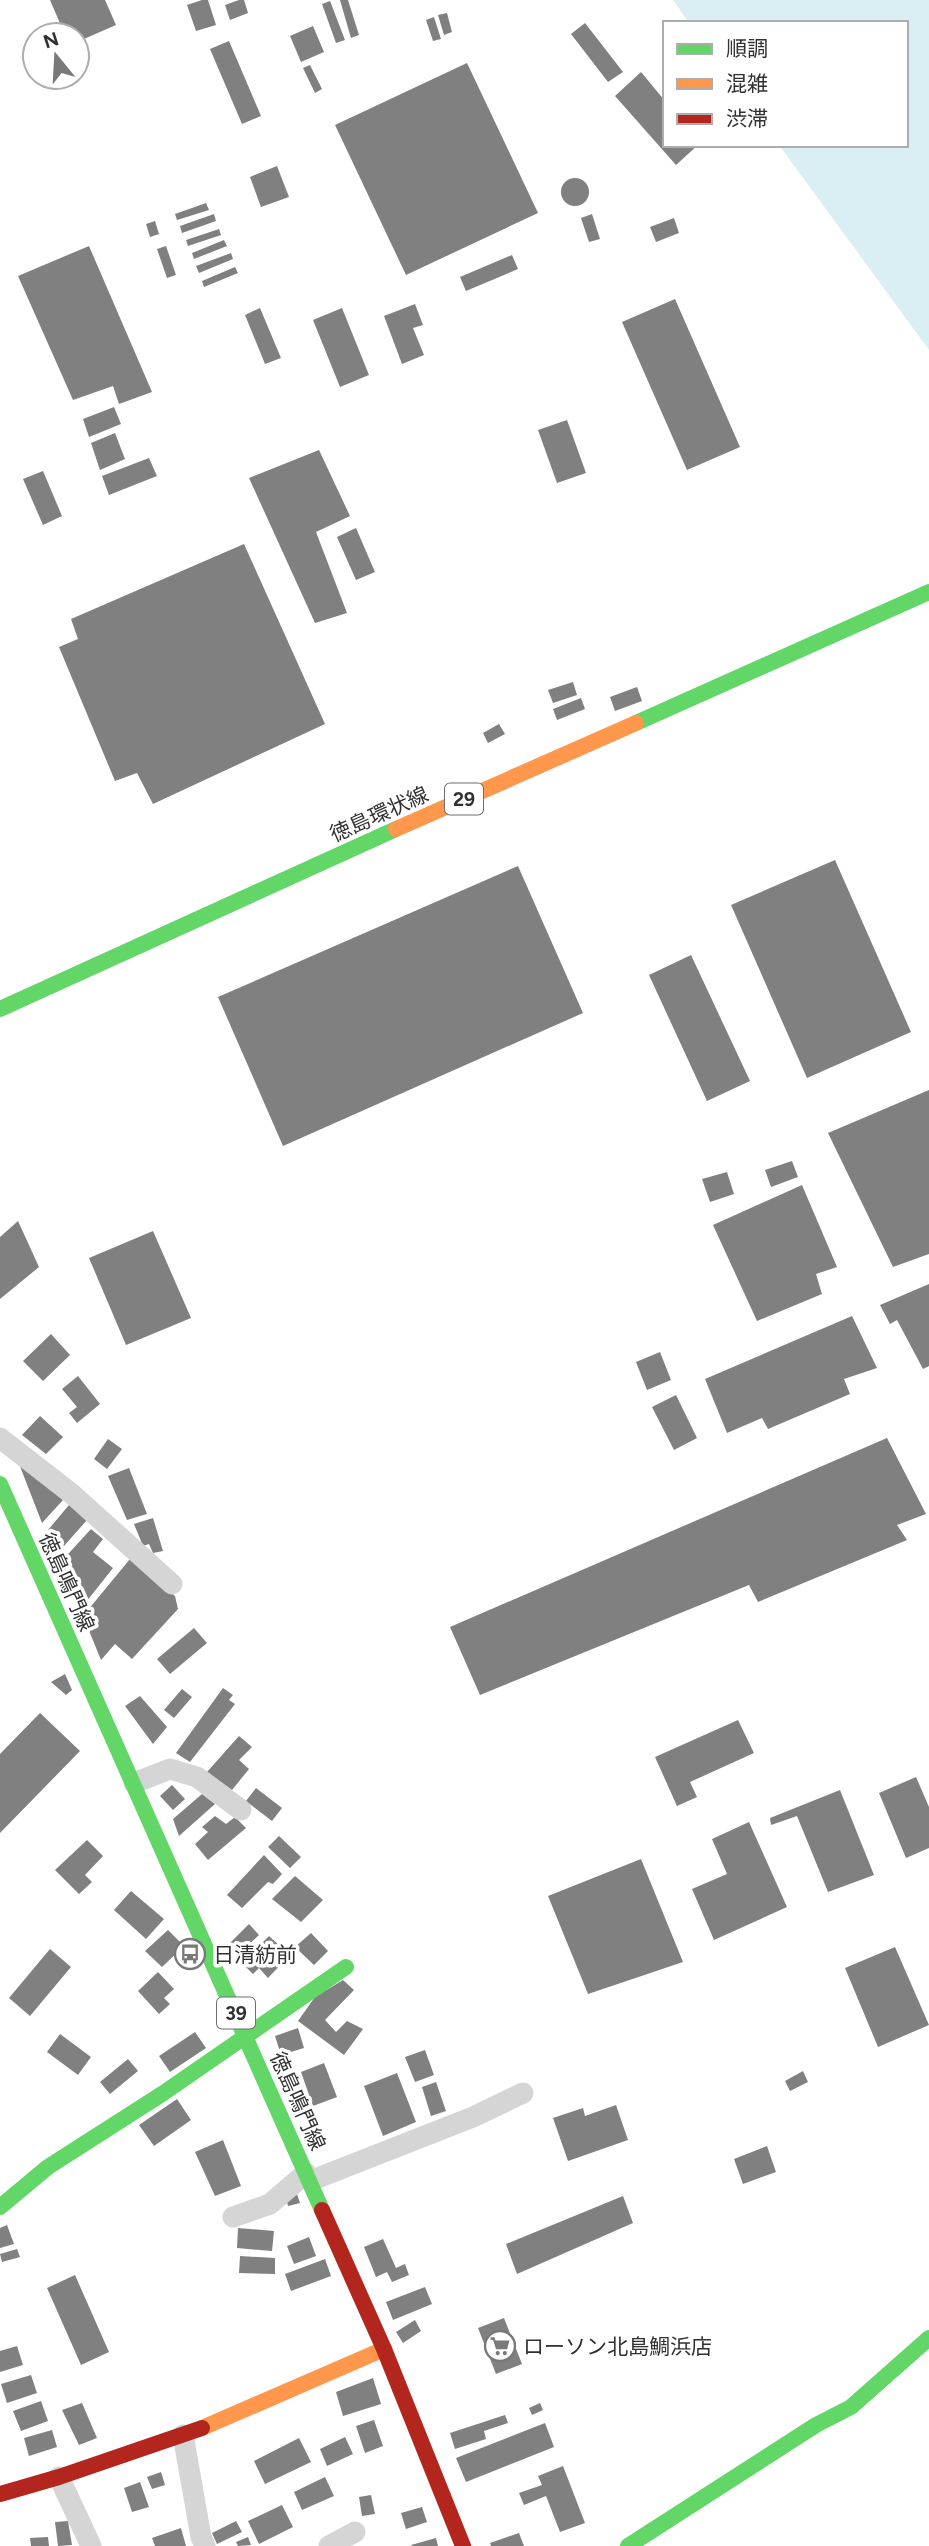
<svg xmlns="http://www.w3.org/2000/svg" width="929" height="2546" viewBox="0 0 929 2546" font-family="Figtree,'Noto Sans JP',sans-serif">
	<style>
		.water { fill: #daeff4 }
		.building { fill: #808080 }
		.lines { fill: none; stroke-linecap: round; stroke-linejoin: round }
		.street { stroke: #d5d5d5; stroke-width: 21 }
		.fast { stroke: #63d668; stroke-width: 16 }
		.slow { stroke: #ff974d; stroke-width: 16 }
		.jam { stroke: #b3261e; stroke-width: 16 }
		.labels { text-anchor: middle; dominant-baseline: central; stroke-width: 7; stroke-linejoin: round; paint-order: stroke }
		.shield { fill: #fff; stroke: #6f6f6f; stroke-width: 2 }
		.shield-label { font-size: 19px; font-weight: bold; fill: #313131 }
		.street-label { font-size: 21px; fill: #313131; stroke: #fff }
		.poi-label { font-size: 21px; fill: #313131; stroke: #fff; text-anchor: start }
	</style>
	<rect width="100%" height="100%" fill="#fff"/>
	<!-- water -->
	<path class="water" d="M673,0H929V350L779,145H906V23H689Z"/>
	<!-- building -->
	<path class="building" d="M50,0H105L116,25L77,42V35H65Z
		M202,0H208L216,25L196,31L187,5Z
		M239,0H244L248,13L230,20L225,5Z
		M340,0H348L359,35L351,38Z
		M330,1L345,40L336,43L322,4Z
		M447,13L452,32L444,35L438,15Z
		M434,17L441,39L433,41L426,20Z
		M585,23L623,72L608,82L571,34Z
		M313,26L324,52L301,62L290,36Z
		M229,41L261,116L242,124L210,49Z
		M35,56V77H46L36,81L27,59Z
		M467,63L538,213L406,275L335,125Z
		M310,65L322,89L315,93L303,68Z
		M641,72L665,101V145H698L676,165L615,96Z
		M277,166L289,197L261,207L250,177Z
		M561 192a14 14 0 1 1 28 0a14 14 0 1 1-28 0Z
		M206,203L209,210L177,220L175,214Z
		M214,214L216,221L182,233L180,226Z
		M592,214L600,239L589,242L581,218Z
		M674,218L679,233L656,242L650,227Z
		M155,221L159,234L150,237L146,224Z
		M219,229L221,235L188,246L186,240Z
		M224,240L227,246L194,259L192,253Z
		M89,246L152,392L119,404L113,386L73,400L18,276Z
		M166,246L176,275L167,278L157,249Z
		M231,253L233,259L199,273L196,266Z
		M512,255L518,269L466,291L460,277Z
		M235,267L238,273L204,287L202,281Z
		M675,299L740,447L687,470L622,322Z
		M415,304L423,325L413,328L424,355L402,364L384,316Z
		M260,308L281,358L265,364L245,315Z
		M342,308L369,375L340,387L313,320Z
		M114,407L121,424L89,437L83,419Z
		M567,420L586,473L557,483L538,430Z
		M115,433L125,459L100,470L91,443Z
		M319,450L350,516L316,532L347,613L315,623L249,478Z
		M149,458L157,476L109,495L102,476Z
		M43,471L62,516L43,525L23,479Z
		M356,528L375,572L356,580L337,537Z
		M244,544L325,724L153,804L137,773L115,781L59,647L78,639L71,619Z
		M573,682L577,695L553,703L548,690Z
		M637,687L642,701L615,711L610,697Z
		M581,698L585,709L557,720L553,709Z
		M499,724L505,734L488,743L483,733Z
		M835,860L911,1032L807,1078L731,905Z
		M518,866L583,1013L283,1146L218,997Z
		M691,955L750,1081L707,1101L649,975Z
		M929,1090V1254L893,1267L828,1133Z
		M792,1161L798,1177L771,1187L765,1170Z
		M727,1172L734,1194L710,1202L702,1179Z
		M802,1185L837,1267L816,1274L822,1294L757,1321L713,1225Z
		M18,1221L39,1267L0,1299V1237Z
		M153,1231L191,1318L126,1345L89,1258Z
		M929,1284V1366L923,1369L897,1320L890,1324L880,1305Z
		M852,1316L877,1368L844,1379L850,1394L768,1429L762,1418L727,1433L705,1379Z
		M51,1334L70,1355L43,1381L23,1361Z
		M660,1352L671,1380L647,1390L636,1362Z
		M78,1376L100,1404L77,1423L69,1413L77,1407L62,1389Z
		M676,1395L697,1438L674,1450L652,1407Z
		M40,1416L63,1437L46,1454L22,1435Z
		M887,1438L926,1514L897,1525L907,1540L758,1602L749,1585L480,1695L450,1627Z
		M108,1439L122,1449L107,1469L94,1459Z
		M16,1456L63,1500L42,1523Z
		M129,1468L147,1514L127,1520L108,1476Z
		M69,1505L87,1520L64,1546L48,1530Z
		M153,1518L163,1551L153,1553L149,1544L143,1546L134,1524Z
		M91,1529L103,1539L93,1552L113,1568L79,1611L59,1564Z
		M130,1559L175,1596L178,1609L132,1659L115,1644L101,1660L83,1616Z
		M194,1628L207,1643L170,1674L157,1659Z
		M65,1674L72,1690L66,1695L51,1682Z
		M223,1688L233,1695L229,1700L235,1704L190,1762L176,1753Z
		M182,1689L192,1697L174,1718L164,1710Z
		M140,1696L167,1727L153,1744L125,1706Z
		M40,1713L80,1751L0,1833V1754Z
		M738,1720L754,1753L690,1782L697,1797L677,1806L655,1757Z
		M239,1736L252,1747L239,1760L249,1769L232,1790L207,1772Z
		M916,1777L929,1807V1848L906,1858L879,1793Z
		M172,1785L185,1799L173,1810L160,1796Z
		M256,1788L282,1808L272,1821L246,1801Z
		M840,1790L874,1875L828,1892L797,1816L771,1825L770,1818Z
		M202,1794L215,1804L179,1836L173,1819Z
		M215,1816L226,1824L235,1817L246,1828L208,1860L195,1844L208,1832L202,1827Z
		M749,1822L787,1907L714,1940L692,1889L727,1874L712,1839Z
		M279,1836L301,1857L290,1868L268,1847Z
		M87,1840L103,1856L85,1875L92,1882L79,1894L55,1870Z
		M264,1855L282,1874L273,1884L268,1882L242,1908L227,1895Z
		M641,1859L683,1962L588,1994L548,1896Z
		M295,1876L323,1900L301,1922L272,1899Z
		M131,1891L164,1919L146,1939L114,1910Z
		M249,1924L259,1935L238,1955L228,1945Z
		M168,1930L184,1946L162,1967L145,1951Z
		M311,1933L328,1951L314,1965L295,1947Z
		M269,1936L290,1955L268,1978L259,1968L253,1974L242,1963Z
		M895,1947L929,2025L878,2047L845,1968Z
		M50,1949L71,1967L30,2016L9,1998Z
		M158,1972L174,1989L164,1998L170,2004L159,2014L138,1991Z
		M343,1980L354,1990L325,2020L336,2032L347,2021L363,2029L344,2055L298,2021L315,1997Z
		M298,2028L304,2048L281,2055L275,2036Z
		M195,2032L206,2048L170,2072L159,2056Z
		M60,2034L91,2057L78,2075L47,2052Z
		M425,2050L434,2075L415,2082L405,2057Z
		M128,2059L138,2071L110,2094L100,2082Z
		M324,2063L337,2097L313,2106L301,2072Z
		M803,2071L808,2082L790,2091L785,2081Z
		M397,2073L416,2122L383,2136L364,2086Z
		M436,2082L446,2111L431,2116L422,2087Z
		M177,2099L191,2120L154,2146L139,2125Z
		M616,2105L628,2140L568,2161L553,2118L583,2108L585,2116Z
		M223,2140L241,2186L215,2196L195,2152Z
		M767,2146L776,2172L743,2184L734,2159Z
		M297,2194L300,2203L288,2206L286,2198Z
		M623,2196L633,2223L517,2274L506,2244Z
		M7,2225L14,2244L0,2248V2228Z
		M238,2228L274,2231L272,2251L237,2248Z
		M309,2237L316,2256L294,2264L287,2246Z
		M383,2239L396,2268L405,2264L409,2275L392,2282L387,2272L376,2277L364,2247Z
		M17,2249L20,2257L2,2262L0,2254Z
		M240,2256L275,2258V2274L239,2273Z
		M325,2259L331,2276L291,2291L285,2274Z
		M75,2275L109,2352L81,2365L47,2288Z
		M425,2287L432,2304L393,2320L386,2302Z
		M504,2318L522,2364L496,2374L478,2328Z
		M415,2320L421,2331L403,2343L396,2332Z
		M17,2346L23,2365L0,2372V2351Z
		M31,2375L37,2393L7,2403L1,2384Z
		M373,2378L381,2404L343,2416L336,2392Z
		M41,2401L48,2421L21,2431L13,2411Z
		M82,2403L97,2438L79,2445L62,2410Z
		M540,2403L543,2410L532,2415L529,2408Z
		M505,2415L508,2423L484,2431L486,2439L455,2449L450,2433Z
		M374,2420L383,2446L365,2453L356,2426Z
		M545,2423L554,2447L466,2482L456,2458Z
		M52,2430L57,2447L29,2456L24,2438Z
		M345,2437L353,2454L327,2466L320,2449Z
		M299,2438L311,2462L265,2484L254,2461Z
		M563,2466L585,2523L560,2532L546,2496L524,2505L519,2493L542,2485L538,2476Z
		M161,2472L165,2485L152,2489L147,2477Z
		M325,2477L334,2496L302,2510L294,2492Z
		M140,2482L149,2507L132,2512L124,2488Z
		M371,2495L375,2514L362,2516L359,2497Z
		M282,2505L293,2527L259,2544L248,2521Z
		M422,2507L427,2522L406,2529L401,2513Z
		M68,2521L72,2545L58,2546L55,2522Z
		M236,2521L242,2532L217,2544L212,2533Z
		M181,2528L186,2546H155L152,2538Z
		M519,2533L524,2546H491L490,2543Z
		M48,2537L49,2546H31L30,2538Z
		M248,2537L251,2545L238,2546L236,2542Z
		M436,2538L438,2546H412L411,2545Z"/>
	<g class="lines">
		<!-- street -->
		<path class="street" d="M0,1438L72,1494L172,1584
			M134,1783L170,1769L197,1777L241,1810
			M310,2181L473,2117L523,2093
			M233,2217L270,2204L306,2173
			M183,2435L201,2537L205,2546
			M59,2477L91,2546
			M329,2546L355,2532"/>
		<!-- fast -->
		<path class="fast" d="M636,723L929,592
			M0,1009L396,829
			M0,1484L322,2210
			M0,2207L48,2167L162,2094L346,1967
			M628,2546L816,2425L851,2407L929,2338"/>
		<!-- slow -->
		<path class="slow" d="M396,829L636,723
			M202,2428L384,2349"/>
		<!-- jam -->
		<path class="jam" d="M322,2210L384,2349L463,2546
			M0,2494L59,2477L202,2428"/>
	</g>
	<!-- icons -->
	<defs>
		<g id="bus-ring" transform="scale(1.575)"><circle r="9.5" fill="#fff" stroke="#797979" stroke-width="1.5"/><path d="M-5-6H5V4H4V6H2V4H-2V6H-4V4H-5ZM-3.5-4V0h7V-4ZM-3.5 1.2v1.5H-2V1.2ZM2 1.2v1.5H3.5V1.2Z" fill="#797979"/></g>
		<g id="supermarket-ring" transform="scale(1.575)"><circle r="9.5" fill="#fff" stroke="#797979" stroke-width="1.5"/><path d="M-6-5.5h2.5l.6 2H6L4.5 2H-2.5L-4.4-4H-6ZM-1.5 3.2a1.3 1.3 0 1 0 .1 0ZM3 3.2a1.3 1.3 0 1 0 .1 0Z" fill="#797979"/></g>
	</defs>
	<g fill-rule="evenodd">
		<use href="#bus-ring" x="190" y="1954"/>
		<use href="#supermarket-ring" x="500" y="2346"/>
	</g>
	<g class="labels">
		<!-- shield labels -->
		<g class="shield">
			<rect x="445" y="783.5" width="38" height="31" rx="5"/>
			<rect x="217" y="1997.5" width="38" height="31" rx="5"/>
		</g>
		<g class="shield-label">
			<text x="464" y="799">29</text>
			<text x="236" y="2013">39</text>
		</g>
		<!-- street labels -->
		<g class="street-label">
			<text transform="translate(379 814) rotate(-24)">徳島環状線</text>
			<text transform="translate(67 1582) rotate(66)">徳島鳴門線</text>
			<text transform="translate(298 2101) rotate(66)">徳島鳴門線</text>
		</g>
		<!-- poi labels -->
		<g class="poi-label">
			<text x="213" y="1954">日清紡前</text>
			<text x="523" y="2346">ローソン北島鯛浜店</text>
		</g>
	</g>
	<!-- legend -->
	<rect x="663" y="21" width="245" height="126" fill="#ffffff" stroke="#adadad" stroke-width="2"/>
	<rect x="677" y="44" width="35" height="10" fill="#63d668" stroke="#adadad" stroke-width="2"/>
	<text x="726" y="56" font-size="21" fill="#313131">順調</text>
	<rect x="677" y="79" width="35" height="10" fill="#ff974d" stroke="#adadad" stroke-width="2"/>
	<text x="726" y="91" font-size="21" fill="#313131">混雑</text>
	<rect x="677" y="114" width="35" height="10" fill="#b3261e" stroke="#adadad" stroke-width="2"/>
	<text x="726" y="126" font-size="21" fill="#313131">渋滞</text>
	<!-- north arrow -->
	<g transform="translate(56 56) rotate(342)"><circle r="33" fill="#ffffff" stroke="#adadad" stroke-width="2"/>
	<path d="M0-5L12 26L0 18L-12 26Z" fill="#797979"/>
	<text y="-10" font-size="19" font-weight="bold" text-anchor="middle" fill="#313131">N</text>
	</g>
</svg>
